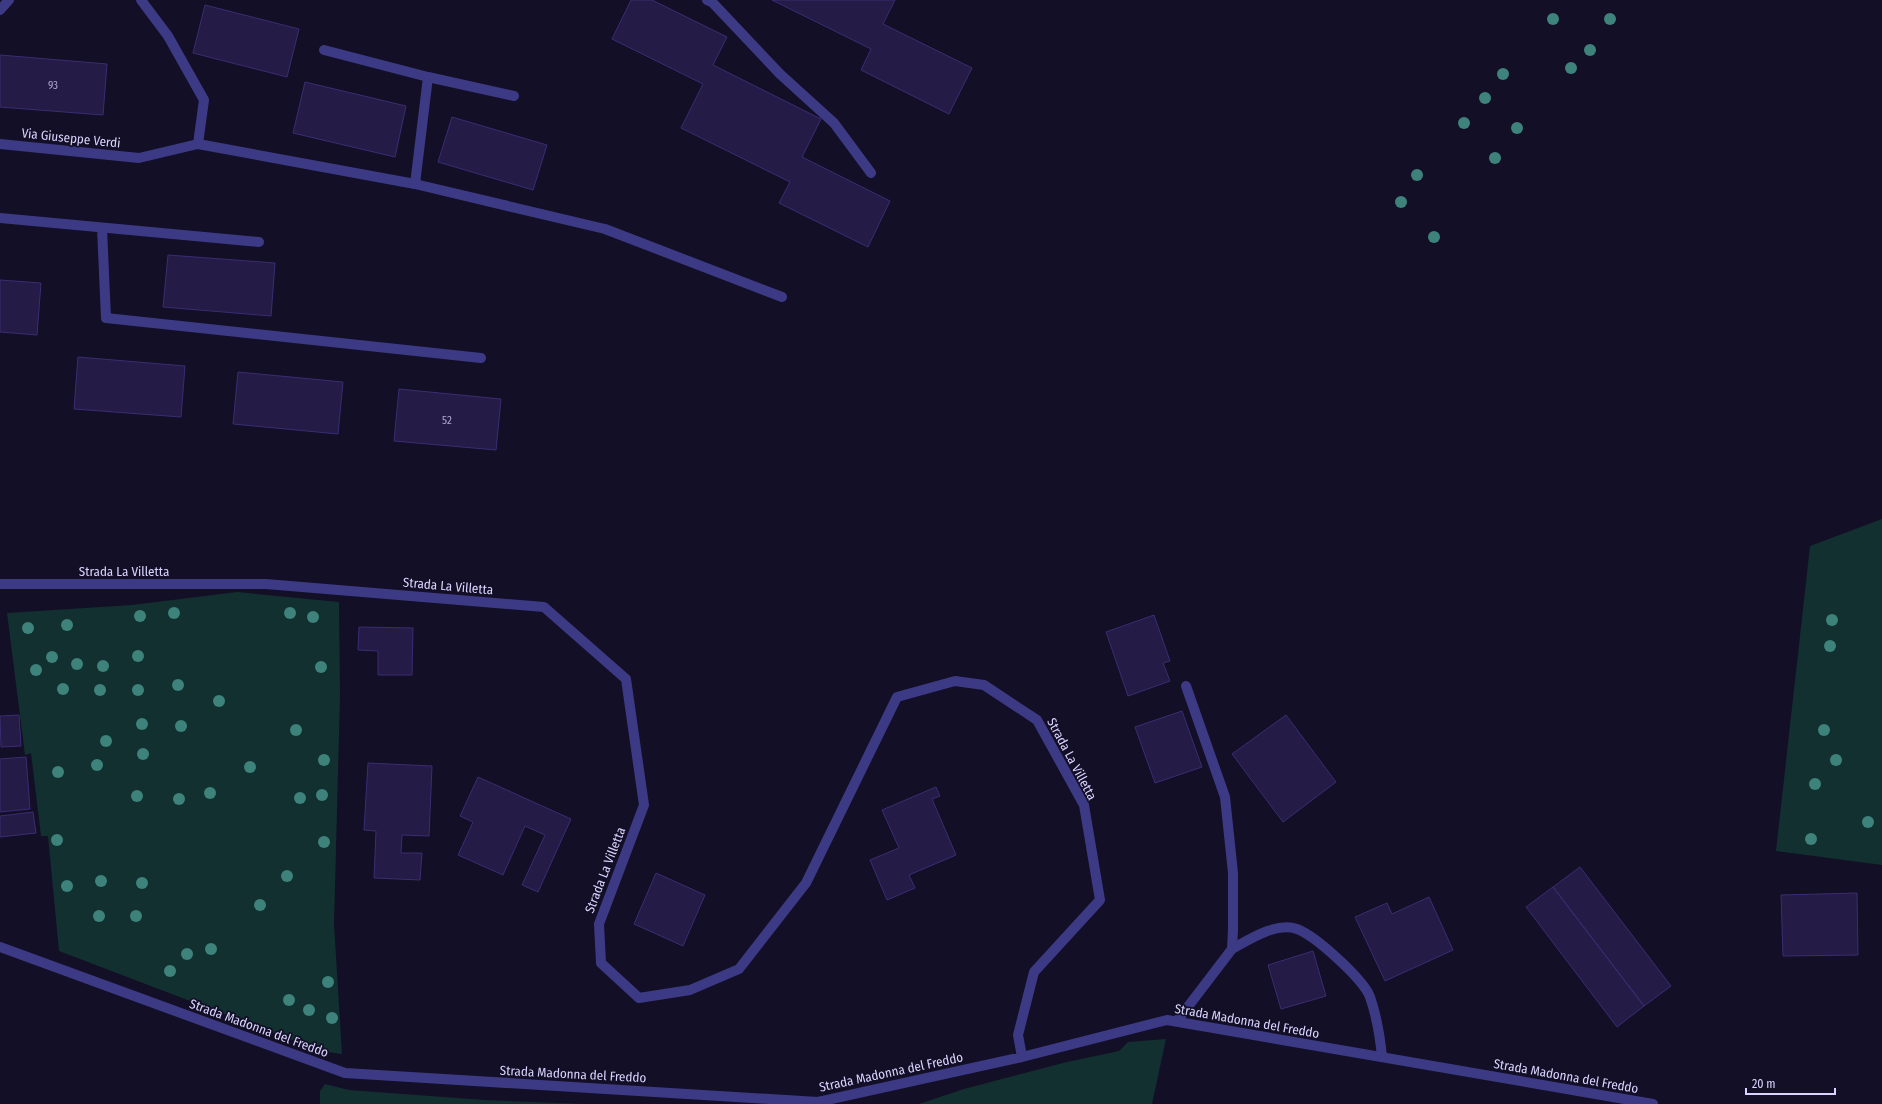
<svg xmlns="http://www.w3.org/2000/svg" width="1882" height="1104" viewBox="0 0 1882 1104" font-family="'Fira Sans Condensed',sans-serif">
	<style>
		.green { fill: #12302f }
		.building { fill: #241b47; stroke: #3b2d73 }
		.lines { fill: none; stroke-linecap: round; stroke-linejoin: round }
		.lane { stroke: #3d3a85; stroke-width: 10 }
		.street { stroke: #3d3a85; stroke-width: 10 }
		.tree { fill: #3d827b }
		.labels { text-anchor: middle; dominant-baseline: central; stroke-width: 3.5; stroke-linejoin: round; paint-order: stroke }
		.number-label { font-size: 11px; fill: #aca6d1 }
		.street-label { font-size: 13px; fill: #d9d4ff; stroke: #130f26 }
	</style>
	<rect width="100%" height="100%" fill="#130f26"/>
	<!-- green -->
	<path class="green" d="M1882,519V865L1776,851L1810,546Z
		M237,592L339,602L340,696L334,924L342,1054L321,1051L59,951L48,836H41L31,753L25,755L7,613L132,605Z
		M1166,1039L1152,1104H919L964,1089L1067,1062L1119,1051L1128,1042Z
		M325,1084L349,1090L484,1100L585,1104H320V1091Z"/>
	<!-- building -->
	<path class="building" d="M631,0H652L727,37L713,65L821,119L802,157L890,201L868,247L779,203L790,182L681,128L703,84L612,39Z
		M772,0H895L883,24L972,68L949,114L861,70L871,49Z
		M205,5L299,29L287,77L193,53Z
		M0,55L107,64L103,115L0,107Z
		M305,82L406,106L395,157L293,133Z
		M452,117L547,145L533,190L438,162Z
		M168,255L275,263L271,316L163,307Z
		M0,280L41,283L37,335L0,332Z
		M78,357L185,366L181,417L74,409Z
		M238,372L343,382L338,434L233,424Z
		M399,389L501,399L496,450L394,441Z
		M1154,615L1170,661L1163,663L1170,681L1128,696L1106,632Z
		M359,627L413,628L412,675H378V651L358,650Z
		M1182,711L1202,767L1155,783L1135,727Z
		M19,715L21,746L1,747L0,716Z
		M1286,715L1336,782L1283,822L1232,754Z
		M26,757L30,809L0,812V759Z
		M368,763L432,766L429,836L402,835L401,853H422L420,880L374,878L376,831L364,830Z
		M478,777L571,819L538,892L522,885L545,835L525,826L503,875L458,855L473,822L460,816Z
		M936,787L940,796L932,799L956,855L909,875L915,888L887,900L870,860L899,848L882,810Z
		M33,812L36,833L0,837V816Z
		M1580,867L1671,986L1644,1006L1553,887Z
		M656,873L705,895L683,946L634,924Z
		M1553,887L1644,1006L1617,1027L1526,907Z
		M1857,893L1858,955L1783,956L1781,895Z
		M1429,897L1453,950L1385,981L1355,917L1387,903L1392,914Z
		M1313,951L1326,996L1281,1009L1268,965Z"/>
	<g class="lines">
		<!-- lane -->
		<path class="lane" d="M0,10L9,0
			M324,50L428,77L415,184
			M428,77L514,96
			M0,218L259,242
			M102,228L106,318L481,358
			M1232,949C1250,939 1276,922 1297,929C1316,936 1364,980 1370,997C1377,1017 1380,1036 1382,1057
			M1177,1021L1232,949L1233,930V873L1225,797L1186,686"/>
		<!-- street -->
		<path class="street" d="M707,0L712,2L780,74L834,123L871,173
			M0,144L139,158L198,144L204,100L168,36L141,0
			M198,144L415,184L605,229L782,297
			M0,584H266L544,607L626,679L644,805L599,924L601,963L639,998L690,990L739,969L806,883L897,697L955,681L984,685L1037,720L1084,805L1100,900L1034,972L1018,1035L1022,1057
			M0,947L345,1073L818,1102L1022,1057L1167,1020L1653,1104"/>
	</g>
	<!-- trees -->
	<g class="tree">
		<circle cx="1553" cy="19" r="6"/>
		<circle cx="1610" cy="19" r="6"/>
		<circle cx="1590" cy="50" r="6"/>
		<circle cx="1571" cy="68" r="6"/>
		<circle cx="1503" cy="74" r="6"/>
		<circle cx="1485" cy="98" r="6"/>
		<circle cx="1464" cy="123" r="6"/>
		<circle cx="1517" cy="128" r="6"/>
		<circle cx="1495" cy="158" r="6"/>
		<circle cx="1417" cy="175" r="6"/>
		<circle cx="1401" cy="202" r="6"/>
		<circle cx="1434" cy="237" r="6"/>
		<circle cx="174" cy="613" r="6"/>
		<circle cx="290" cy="613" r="6"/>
		<circle cx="140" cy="616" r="6"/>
		<circle cx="313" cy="617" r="6"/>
		<circle cx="1832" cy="620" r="6"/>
		<circle cx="67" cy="625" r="6"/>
		<circle cx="28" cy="628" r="6"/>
		<circle cx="1830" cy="646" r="6"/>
		<circle cx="138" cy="656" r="6"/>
		<circle cx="52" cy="657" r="6"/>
		<circle cx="77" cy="664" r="6"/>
		<circle cx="103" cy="666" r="6"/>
		<circle cx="321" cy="667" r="6"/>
		<circle cx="36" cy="670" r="6"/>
		<circle cx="178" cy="685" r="6"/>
		<circle cx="63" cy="689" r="6"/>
		<circle cx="100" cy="690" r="6"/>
		<circle cx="138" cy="690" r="6"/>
		<circle cx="219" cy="701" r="6"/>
		<circle cx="142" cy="724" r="6"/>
		<circle cx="181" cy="726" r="6"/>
		<circle cx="296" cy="730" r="6"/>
		<circle cx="1824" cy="730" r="6"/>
		<circle cx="106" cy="741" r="6"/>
		<circle cx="143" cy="754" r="6"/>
		<circle cx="324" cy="760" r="6"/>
		<circle cx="1836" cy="760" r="6"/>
		<circle cx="97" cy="765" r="6"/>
		<circle cx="250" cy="767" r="6"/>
		<circle cx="58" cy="772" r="6"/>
		<circle cx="1815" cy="784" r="6"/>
		<circle cx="210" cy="793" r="6"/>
		<circle cx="322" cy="795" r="6"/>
		<circle cx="137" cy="796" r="6"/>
		<circle cx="300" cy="798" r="6"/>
		<circle cx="179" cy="799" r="6"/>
		<circle cx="1868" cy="822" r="6"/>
		<circle cx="1811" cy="839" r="6"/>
		<circle cx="57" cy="840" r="6"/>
		<circle cx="324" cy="842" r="6"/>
		<circle cx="287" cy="876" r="6"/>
		<circle cx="101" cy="881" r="6"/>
		<circle cx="142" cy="883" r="6"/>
		<circle cx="67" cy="886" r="6"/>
		<circle cx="260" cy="905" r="6"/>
		<circle cx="99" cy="916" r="6"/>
		<circle cx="136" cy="916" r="6"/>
		<circle cx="211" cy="949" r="6"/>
		<circle cx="187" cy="954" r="6"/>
		<circle cx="170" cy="971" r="6"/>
		<circle cx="328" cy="982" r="6"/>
		<circle cx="289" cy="1000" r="6"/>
		<circle cx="309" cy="1010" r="6"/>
		<circle cx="332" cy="1018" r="6"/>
	</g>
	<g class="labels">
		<!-- number labels -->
		<g class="number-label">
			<text x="53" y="85">93</text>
			<text x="447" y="420">52</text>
		</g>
		<!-- street labels -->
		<g class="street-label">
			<text transform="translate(71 138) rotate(6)">Via Giuseppe Verdi</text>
			<text x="124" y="571">Strada La Villetta</text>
			<text transform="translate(448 586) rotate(5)">Strada La Villetta</text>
			<text transform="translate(1072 759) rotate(62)">Strada La Villetta</text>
			<text transform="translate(605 870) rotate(-69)">Strada La Villetta</text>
			<text transform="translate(1247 1021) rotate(10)">Strada Madonna del Freddo</text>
			<text transform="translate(259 1028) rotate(20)">Strada Madonna del Freddo</text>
			<text transform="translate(891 1072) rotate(-12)">Strada Madonna del Freddo</text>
			<text transform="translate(573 1074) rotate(3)">Strada Madonna del Freddo</text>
			<text transform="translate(1566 1076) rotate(10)">Strada Madonna del Freddo</text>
		</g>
	</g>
	<!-- scale -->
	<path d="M1746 1088v6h89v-6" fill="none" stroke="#d9d4ff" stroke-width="2"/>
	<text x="1752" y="1088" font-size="12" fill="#d9d4ff" stroke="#130f26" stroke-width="3" paint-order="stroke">20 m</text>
</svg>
